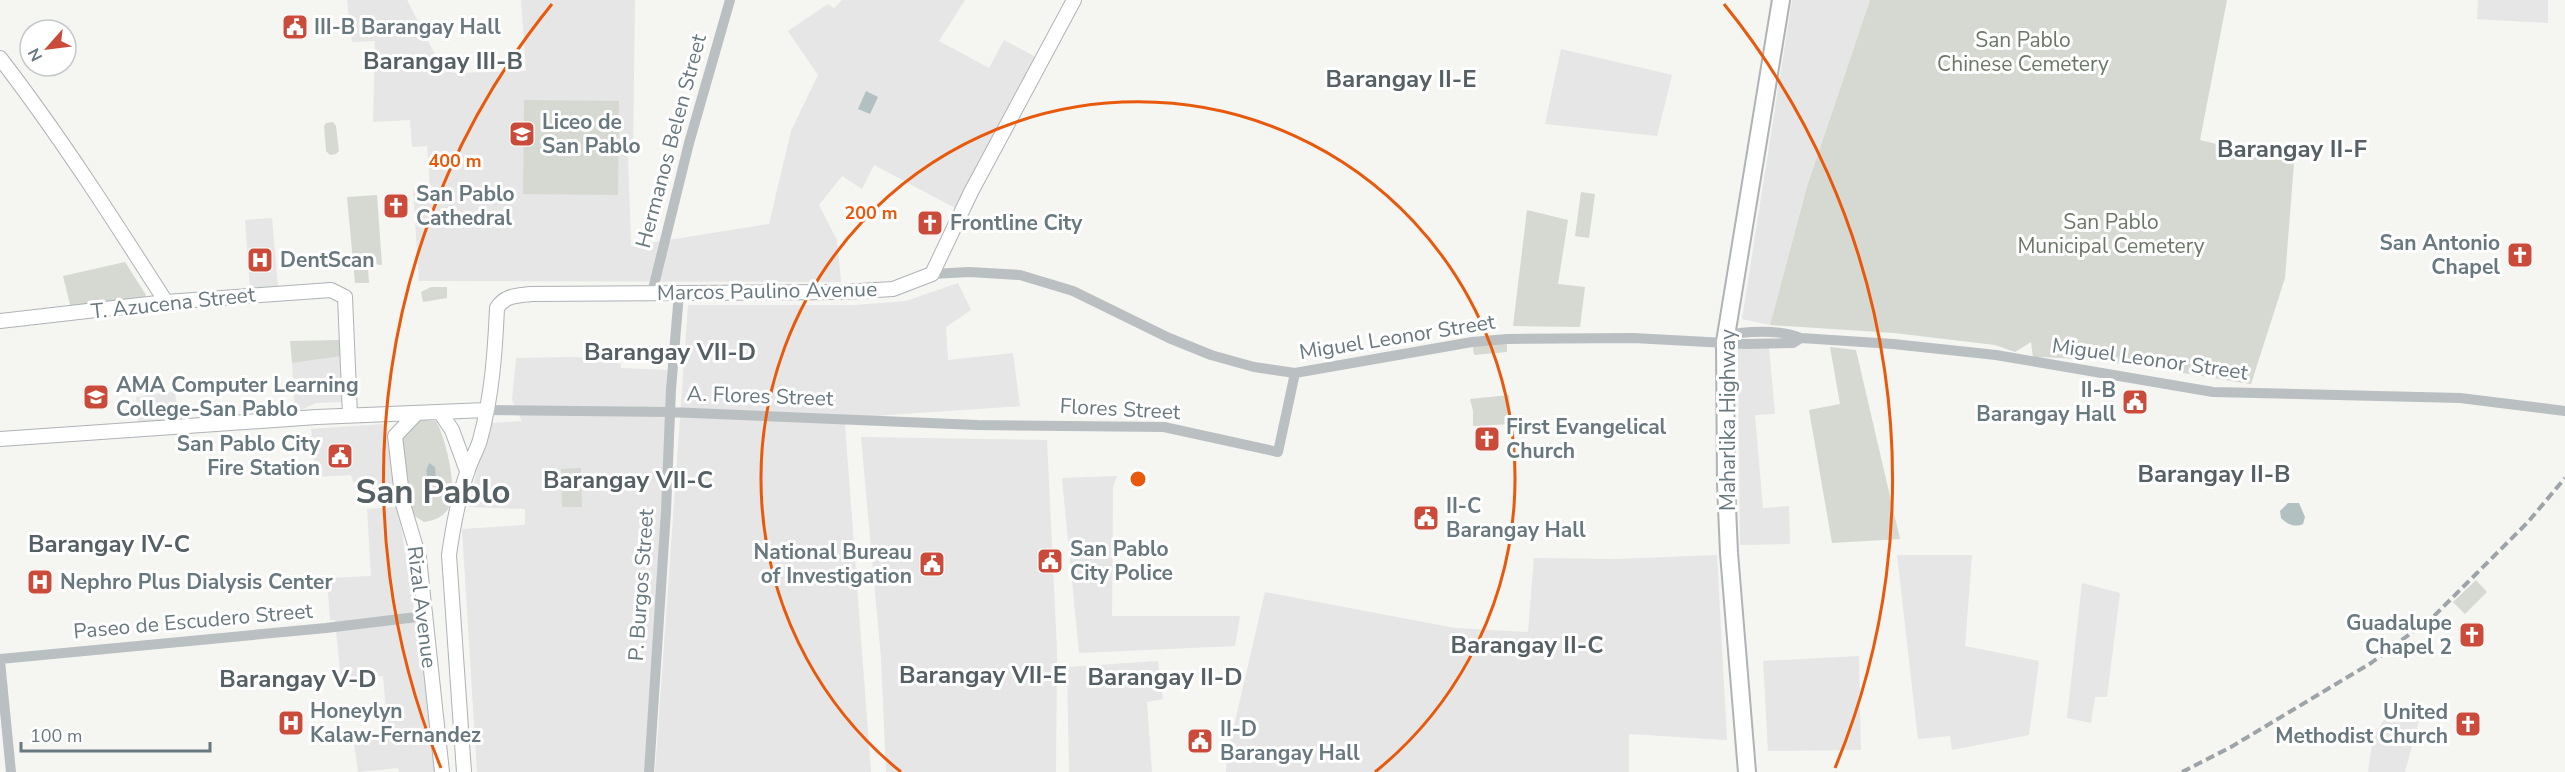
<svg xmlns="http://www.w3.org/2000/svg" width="2565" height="772" viewBox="0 0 2565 772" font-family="'Nunito Sans',sans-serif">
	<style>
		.built { fill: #e5e6e5 }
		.green { fill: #d5d9d2 }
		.water { fill: #b3c0c2 }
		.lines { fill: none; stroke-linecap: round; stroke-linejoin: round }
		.secondary-casing { stroke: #adb3b6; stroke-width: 16 }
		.primary-casing { stroke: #aeb3b5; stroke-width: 20 }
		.tertiary { stroke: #babfc1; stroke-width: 10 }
		.secondary { stroke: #fff; stroke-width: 14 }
		.primary { stroke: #fff; stroke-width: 16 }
		.rail { stroke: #9da4a7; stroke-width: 4; stroke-dasharray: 9 4.5; stroke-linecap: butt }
		.ring { fill: none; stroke: #e8590c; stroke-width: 3 }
		.labels { text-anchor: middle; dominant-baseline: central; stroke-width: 6; stroke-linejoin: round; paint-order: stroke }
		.poi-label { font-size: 21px; font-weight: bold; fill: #68787f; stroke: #fff; text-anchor: start }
		.park-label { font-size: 21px; fill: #6b7766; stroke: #fff }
		.street-label { font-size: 21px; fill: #68787f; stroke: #fff }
		.quarter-label { font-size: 24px; font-weight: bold; fill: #556065; stroke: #fff }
		.town-label { font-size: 33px; font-weight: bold; fill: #556065; stroke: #fff }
		.centre { fill: #e8590c; stroke: #fff; stroke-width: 3 }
		.ring-label { font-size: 18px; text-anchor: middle; font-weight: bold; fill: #e8590c; stroke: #fff; stroke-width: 6; stroke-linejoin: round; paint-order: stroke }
	</style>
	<rect width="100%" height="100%" fill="#f5f5f2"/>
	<!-- built -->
	<path class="built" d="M347,0H407L442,68L454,73L526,71L521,0H635L633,154L628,155L631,246L769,224L791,131L818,75L788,31L828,4L834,8L842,0H965L939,41L989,68L1004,40L1036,57L955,208L874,165L862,189L842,176L819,205L837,240L841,282L419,281L413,189L430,188L427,146L412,147L410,120L373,122L375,41L352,42Z
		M1792,0H1870L1807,185L1770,325L1742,319Z
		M2478,0H2548V23L2477,19Z
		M1561,49L1672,75L1657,136L1545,124Z
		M272,218L278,287L250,289L245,220Z
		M958,283L971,310L946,327L948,360L1013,353L1020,406L859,417L845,425L871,772H655L688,305H856L906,301Z
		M1738,347H1769L1775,414L1755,415L1763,508L1789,506L1790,544L1740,545Z
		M342,356L344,402L316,403L295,413L292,363Z
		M571,357L620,359L621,368L667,370L662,528L644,772H477L462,529L525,525V509L469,507L478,463L490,423L522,421L512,400L516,358Z
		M175,391L178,418L138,423L136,397Z
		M384,424L392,456L394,493L361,499L358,482H353L351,475L316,477L311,429Z
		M861,437L1047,440L1057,651L1056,772H886L881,658Z
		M1117,476L1113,487L1112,616H1240L1235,646L1079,653L1062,478Z
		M398,507L433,731L436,772H399L398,768L358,772L353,736L388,732L383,676L341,680L335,620H330L327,578L371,576L367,509Z
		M1717,555L1727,740L1629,734V772H1226L1227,756L1265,592L1455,628L1528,632L1534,558L1617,559Z
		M1897,555H1972L1965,646L2039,661L2029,735L1952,750L1950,736L1918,739Z
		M2082,583L2120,593L2107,697H2095L2091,723L2067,718Z
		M1859,656L1861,750L1768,751L1763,661Z
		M1158,661L1163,699L1147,702L1152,772H1069L1067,667Z
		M2402,714L2419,720L2405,772H2368L2373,737L2385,718L2397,723Z"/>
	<!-- green -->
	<path class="green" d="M1870,0H2227L2200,140L2294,163L2285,278L2251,384C2179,373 2106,358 2033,357L2031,342L2015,352L1995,345L1894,333L1770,325L1807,186Z
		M524,100L619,101L618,195L523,194Z
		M333,122L336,126L339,151L336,154L330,155L326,151L324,126L326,123Z
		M1581,192L1595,194L1589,238L1575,236Z
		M377,195L382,265L373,264L368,269L369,283H355L347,197Z
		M1527,210L1568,220L1558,284L1585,287L1580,327L1513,326Z
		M125,262L146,295L141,300L71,309L63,276Z
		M431,287H447V298L423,302L421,292Z
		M1507,339V352L1474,355L1472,342Z
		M340,340L342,356L292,363L290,341Z
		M1830,347L1856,350L1900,539L1832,543L1809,410L1840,404Z
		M1509,395L1512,424L1473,426V411L1470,399Z
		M422,420L436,421C446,439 459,491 448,509C442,518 434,520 424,522L412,514L408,505L401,440L409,428Z
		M581,468L582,507H562L561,469Z
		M2476,580L2487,592L2465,614L2453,602Z"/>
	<!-- water -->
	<path class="water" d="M866,91L878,97L870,114L858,109Z
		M429,463L435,467L436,477L429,482L426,471Z
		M2288,503H2299L2305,517L2303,524C2295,528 2287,524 2281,518L2280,511Z"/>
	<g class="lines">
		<!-- secondary casing -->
		<g class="secondary-casing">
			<path id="secondary" d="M0,58C60,136 113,219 166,302
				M0,321L166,302L331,290L345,297L350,415
				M440,412L452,430L467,471
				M417,413L395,436L403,504L419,558L442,772
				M0,439L317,417L486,410
				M464,772L449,555C453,527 458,497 468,470C471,460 477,450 480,440C492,396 495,353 497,308C505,295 517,296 531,294L842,292L893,289L932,274L971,192L1074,0"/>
		</g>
		<!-- primary casing -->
		<g class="primary-casing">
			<path id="primary" d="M1747,772L1729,553L1726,484L1725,342L1781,0"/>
		</g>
		<!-- tertiary -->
		<path class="tertiary" d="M932,274L969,272L1020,275L1073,291L1169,338L1211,355L1254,367L1295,373L1472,342L1507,339L1633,338L1745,344L1793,343L1801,338
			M652,293L689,143L730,0
			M1723,336C1745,331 1780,329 1801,338L1893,344L1996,355L2213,392L2460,398L2565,411
			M486,410L669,412L977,425L1164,427L1278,452L1295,373
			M0,659L326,628L425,616
			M0,661L11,772
			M649,772L666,511L671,389L679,293"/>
		<!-- secondary -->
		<use href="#secondary" class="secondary"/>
		<!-- primary -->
		<use href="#primary" class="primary"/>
		<!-- rail -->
		<path class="rail" d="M2182,772L2231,747L2371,663L2434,616L2528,522L2565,478"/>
	</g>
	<!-- distance rings -->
	<g class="ring">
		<path d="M901 772A377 377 0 1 1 1375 772"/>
		<path d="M441 768A754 754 0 0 1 552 4M1724 4A754 754 0 0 1 1835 768"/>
	</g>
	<!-- icons -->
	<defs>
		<g id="civic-square" transform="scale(1.35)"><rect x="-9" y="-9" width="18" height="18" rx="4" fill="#cb4b3b" stroke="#fff"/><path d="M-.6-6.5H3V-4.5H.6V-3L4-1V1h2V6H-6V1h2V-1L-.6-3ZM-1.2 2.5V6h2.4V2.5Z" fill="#fff"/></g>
		<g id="school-square" transform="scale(1.35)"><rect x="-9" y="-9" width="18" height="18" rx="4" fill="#cb4b3b" stroke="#fff"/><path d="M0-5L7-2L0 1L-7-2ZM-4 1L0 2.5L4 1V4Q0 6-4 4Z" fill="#fff"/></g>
		<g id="church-square" transform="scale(1.35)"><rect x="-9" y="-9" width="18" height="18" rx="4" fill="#cb4b3b" stroke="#fff"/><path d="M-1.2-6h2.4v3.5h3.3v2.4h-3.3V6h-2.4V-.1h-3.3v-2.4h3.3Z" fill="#fff"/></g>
		<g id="hospital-square" transform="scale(1.35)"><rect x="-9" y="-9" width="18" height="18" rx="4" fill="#cb4b3b" stroke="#fff"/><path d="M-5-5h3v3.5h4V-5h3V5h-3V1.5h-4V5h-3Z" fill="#fff"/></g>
		<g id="university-square" transform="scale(1.35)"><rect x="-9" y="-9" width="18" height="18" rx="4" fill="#cb4b3b" stroke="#fff"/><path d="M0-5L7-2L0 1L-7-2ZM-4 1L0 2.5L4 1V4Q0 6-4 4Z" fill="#fff"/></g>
	</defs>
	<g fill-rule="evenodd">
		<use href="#civic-square" x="295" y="27"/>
		<use href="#school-square" x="522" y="134"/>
		<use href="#church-square" x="396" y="206"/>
		<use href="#church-square" x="930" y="223"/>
		<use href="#church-square" x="2520" y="255"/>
		<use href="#hospital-square" x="260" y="260"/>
		<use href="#university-square" x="96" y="397"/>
		<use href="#civic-square" x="2135" y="402"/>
		<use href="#church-square" x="1487" y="439"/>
		<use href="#civic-square" x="340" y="456"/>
		<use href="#civic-square" x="1426" y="518"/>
		<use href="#civic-square" x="1050" y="561"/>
		<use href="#civic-square" x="932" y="564"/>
		<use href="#hospital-square" x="40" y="582"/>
		<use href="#church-square" x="2472" y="635"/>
		<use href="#hospital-square" x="291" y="723"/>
		<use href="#church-square" x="2468" y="724"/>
		<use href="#civic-square" x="1200" y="741"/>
	</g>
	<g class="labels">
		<!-- poi labels -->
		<g class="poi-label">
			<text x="314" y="27">III-B Barangay Hall</text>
			<text x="542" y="122">Liceo de<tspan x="542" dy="24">San Pablo</tspan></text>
			<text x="416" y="194">San Pablo<tspan x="416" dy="24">Cathedral</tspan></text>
			<text x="950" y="223">Frontline City</text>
			<text x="2500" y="243" text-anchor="end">San Antonio<tspan x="2500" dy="24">Chapel</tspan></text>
			<text x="280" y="260">DentScan</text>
			<text x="116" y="385">AMA Computer Learning<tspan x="116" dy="24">College-San Pablo</tspan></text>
			<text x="2116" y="390" text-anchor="end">II-B<tspan x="2116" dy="24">Barangay Hall</tspan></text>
			<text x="1506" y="427">First Evangelical<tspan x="1506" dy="24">Church</tspan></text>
			<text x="320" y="444" text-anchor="end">San Pablo City<tspan x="320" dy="24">Fire Station</tspan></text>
			<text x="1446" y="506">II-C<tspan x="1446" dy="24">Barangay Hall</tspan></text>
			<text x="1070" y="549">San Pablo<tspan x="1070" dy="24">City Police</tspan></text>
			<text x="912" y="552" text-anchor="end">National Bureau<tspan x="912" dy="24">of Investigation</tspan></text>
			<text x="60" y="582">Nephro Plus Dialysis Center</text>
			<text x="2452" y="623" text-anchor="end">Guadalupe<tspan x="2452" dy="24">Chapel 2</tspan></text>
			<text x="310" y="711">Honeylyn<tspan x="310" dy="24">Kalaw-Fernandez</tspan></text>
			<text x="2448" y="712" text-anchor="end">United<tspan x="2448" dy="24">Methodist Church</tspan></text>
			<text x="1220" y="729">II-D<tspan x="1220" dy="24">Barangay Hall</tspan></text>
		</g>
		<!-- park labels -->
		<g class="park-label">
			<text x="2023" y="40">San Pablo<tspan x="2023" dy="24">Chinese Cemetery</tspan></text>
			<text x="2111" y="222">San Pablo<tspan x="2111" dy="24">Municipal Cemetery</tspan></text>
		</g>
		<!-- street labels -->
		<g class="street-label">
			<text transform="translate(671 141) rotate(-75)">Hermanos Belen Street</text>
			<text transform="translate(767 291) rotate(-1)">Marcos Paulino Avenue</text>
			<text transform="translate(173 303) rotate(-6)">T. Azucena Street</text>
			<text transform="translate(1397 337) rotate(-9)">Miguel Leonor Street</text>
			<text transform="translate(2150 359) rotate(8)">Miguel Leonor Street</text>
			<text transform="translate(760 396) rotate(2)">A. Flores Street</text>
			<text transform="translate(1120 409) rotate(3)">Flores Street</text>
			<text transform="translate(1728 420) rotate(-90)">Maharlika Highway</text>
			<text transform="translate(641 585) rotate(-86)">P. Burgos Street</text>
			<text transform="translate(422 607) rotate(83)">Rizal Avenue</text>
			<text transform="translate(193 621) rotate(-5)">Paseo de Escudero Street</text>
		</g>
		<!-- quarter labels -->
		<g class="quarter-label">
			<text x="443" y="61">Barangay III-B</text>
			<text x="1401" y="79">Barangay II-E</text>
			<text x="2292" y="149">Barangay II-F</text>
			<text x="670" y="352">Barangay VII-D</text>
			<text x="2214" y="474">Barangay II-B</text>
			<text x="628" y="480">Barangay VII-C</text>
			<text x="109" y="544">Barangay IV-C</text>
			<text x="1527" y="645">Barangay II-C</text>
			<text x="983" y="675">Barangay VII-E</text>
			<text x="1165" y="677">Barangay II-D</text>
			<text x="298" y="679">Barangay V-D</text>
		</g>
		<!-- town labels -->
		<g class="town-label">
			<text x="433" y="492">San Pablo</text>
		</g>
	</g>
	<circle cx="1138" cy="479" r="9" class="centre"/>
	<g class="ring-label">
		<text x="455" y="167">400 m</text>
		<text x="871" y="219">200 m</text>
	</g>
	<!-- north arrow -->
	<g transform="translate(48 48) rotate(242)"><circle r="28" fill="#ffffff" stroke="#c3c9cc" stroke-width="1.5"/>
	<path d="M0-4.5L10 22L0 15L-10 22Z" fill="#cb4b3b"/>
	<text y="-9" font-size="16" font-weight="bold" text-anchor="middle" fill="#68787f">N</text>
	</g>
	<!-- scale -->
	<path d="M21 742v9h189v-9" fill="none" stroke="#68787f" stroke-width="3"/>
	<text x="30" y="742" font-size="18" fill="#68787f" stroke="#ffffff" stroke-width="4.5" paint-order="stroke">100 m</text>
</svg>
